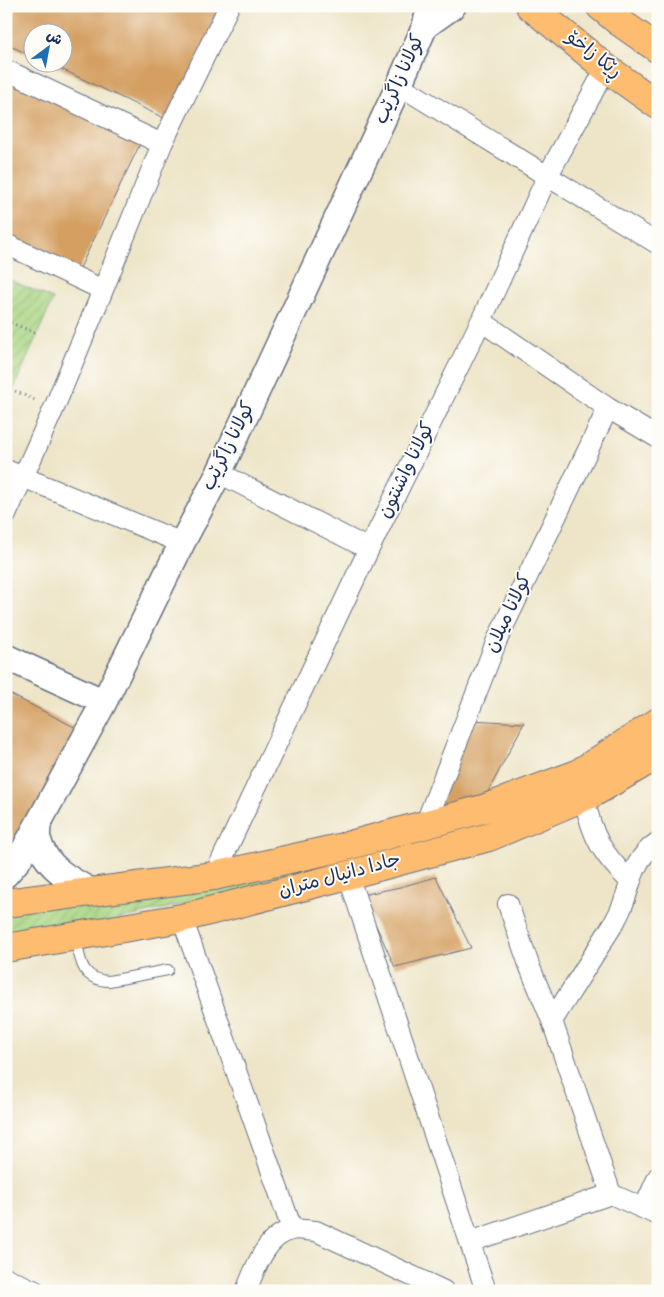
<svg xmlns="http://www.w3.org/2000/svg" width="664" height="1297" viewBox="0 0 664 1297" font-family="Dekko,'Playpen Sans Arabic',sans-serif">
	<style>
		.garden { fill: url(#garden-furrows); stroke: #62826f }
		.building { fill: #d49f60 }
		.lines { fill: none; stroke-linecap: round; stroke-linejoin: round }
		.service-casing { stroke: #656f83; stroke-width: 12 }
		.minor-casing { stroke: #656f83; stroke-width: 22 }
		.tertiary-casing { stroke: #656f83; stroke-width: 28 }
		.primary-casing { stroke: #656f83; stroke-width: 30 }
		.trunk-casing { stroke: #656f83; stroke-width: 30 }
		.path { stroke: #656f83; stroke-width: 3; stroke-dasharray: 1 4; stroke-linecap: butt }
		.service { stroke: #fff; stroke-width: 10 }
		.minor { stroke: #fff; stroke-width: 20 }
		.tertiary { stroke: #fff; stroke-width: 25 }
		.primary { stroke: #fdbc6f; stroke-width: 28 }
		.trunk { stroke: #fdbc6f; stroke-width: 28 }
		.labels { text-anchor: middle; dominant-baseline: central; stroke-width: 4; stroke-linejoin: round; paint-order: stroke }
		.street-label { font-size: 19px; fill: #1b2f5e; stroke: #fdfcf7 }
	</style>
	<defs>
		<pattern id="garden-furrows" width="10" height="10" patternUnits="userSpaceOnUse" patternTransform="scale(1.25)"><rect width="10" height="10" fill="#a8d480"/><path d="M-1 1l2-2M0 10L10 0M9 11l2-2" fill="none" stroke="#90b671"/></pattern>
	</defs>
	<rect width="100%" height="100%" fill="#fdfcf7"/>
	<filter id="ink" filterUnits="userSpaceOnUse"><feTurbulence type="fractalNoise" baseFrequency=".02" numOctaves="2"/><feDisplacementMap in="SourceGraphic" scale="10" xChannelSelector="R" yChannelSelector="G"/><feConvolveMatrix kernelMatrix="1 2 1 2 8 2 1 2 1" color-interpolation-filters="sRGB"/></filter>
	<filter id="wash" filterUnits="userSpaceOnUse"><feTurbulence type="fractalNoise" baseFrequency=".0096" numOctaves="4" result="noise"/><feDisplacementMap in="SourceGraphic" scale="20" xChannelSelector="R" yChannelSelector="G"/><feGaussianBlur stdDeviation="1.12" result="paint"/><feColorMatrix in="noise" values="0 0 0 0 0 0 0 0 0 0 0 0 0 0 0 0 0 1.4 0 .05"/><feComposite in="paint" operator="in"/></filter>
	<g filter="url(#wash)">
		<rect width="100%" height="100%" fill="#eee5c8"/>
		<!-- garden -->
		<path class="garden" d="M6,278L53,299L6,406Z
			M652,730L658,739V752L472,838L6,945V906L410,832Z"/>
		<g id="blocks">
			<!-- building -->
			<path class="building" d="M6,6H223L168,120L47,62H62V32H32V56L6,44Z
				M6,79L140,144L79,270L6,237Z
				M6,692L84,732L17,855L6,849Z
				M470,720L524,723L478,811L429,816Z
				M436,877L471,948L395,967L362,895L400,887Z"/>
		</g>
	</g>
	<g filter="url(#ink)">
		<use href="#blocks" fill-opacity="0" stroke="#656f83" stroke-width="1"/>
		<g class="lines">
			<!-- service casing -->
			<g class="service-casing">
				<path id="service" d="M76,938C80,960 81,980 109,981L168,970"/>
			</g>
			<!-- minor casing -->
			<g class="minor-casing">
				<path id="minor" d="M6,70L162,144
					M399,85L658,244
					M6,244L103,290
					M481,321L608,408L658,438
					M6,470L182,543
					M219,473L369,549
					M6,515L54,408L103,290L162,144L229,6
					M584,797C592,836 601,853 630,881
					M425,825L497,640L608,408
					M348,875L486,1291
					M214,876L369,549L481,321L547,177L606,68
					M508,904L529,965L552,1021L611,1194
					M182,918L292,1229
					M552,1021L614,923C616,919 619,914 621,909C632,884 632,859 658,842
					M644,1208L658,1177
					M470,1242L611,1194L658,1215
					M6,1278L35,1291
					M246,1291C255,1269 266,1235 292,1230C299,1228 308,1231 316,1231L444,1291"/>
			</g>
			<!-- tertiary casing -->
			<g class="tertiary-casing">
				<path id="tertiary" d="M425,26L453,6
					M6,657L104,702
					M38,824C38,829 37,835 38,839C45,867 70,880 93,892
					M6,874L19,859L104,702L182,543L219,473L399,85L425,26L430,6"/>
			</g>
			<!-- primary casing -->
			<g class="primary-casing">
				<path id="primary" d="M6,903L214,876L339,848L483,809L577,774L658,722
					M6,948L182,918L348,875L489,837L593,793L658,755"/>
			</g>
			<!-- trunk casing -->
			<g class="trunk-casing">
				<path id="trunk" d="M530,6L606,68L658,105
					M600,6L618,21L658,49"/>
			</g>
			<!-- path -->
			<path class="path" d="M6,321L36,333
				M6,387L35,400"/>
			<!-- service -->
			<use href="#service" class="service"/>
			<!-- minor -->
			<use href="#minor" class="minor"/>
			<!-- tertiary -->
			<use href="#tertiary" class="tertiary"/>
			<!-- primary -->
			<use href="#primary" class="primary"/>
			<!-- trunk -->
			<use href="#trunk" class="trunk"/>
		</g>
	</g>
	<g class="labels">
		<!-- street labels -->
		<g class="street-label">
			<text transform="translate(593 56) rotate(38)">ڕێکا زاخۆ</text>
			<text transform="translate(401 80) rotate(-66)">كولانا زاگرێب</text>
			<text transform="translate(230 447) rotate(-64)">كولانا زاگرێب</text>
			<text transform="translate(408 471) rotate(-64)">كولانا واشنتون</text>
			<text transform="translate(510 614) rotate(-65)">كولانا ميلان</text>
			<text transform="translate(340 877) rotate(-15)">جادا دانيال متران</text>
		</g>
	</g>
	<!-- margin -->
	<rect width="664" height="1297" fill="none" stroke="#fdfcf7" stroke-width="25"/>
	<!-- north arrow -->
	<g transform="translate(48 48) rotate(32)"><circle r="24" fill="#fdfcf7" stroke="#a3aaba"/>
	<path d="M0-4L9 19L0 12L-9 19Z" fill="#1f6fb2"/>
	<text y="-8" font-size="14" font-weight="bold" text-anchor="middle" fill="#1b2f5e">ش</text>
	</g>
</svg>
